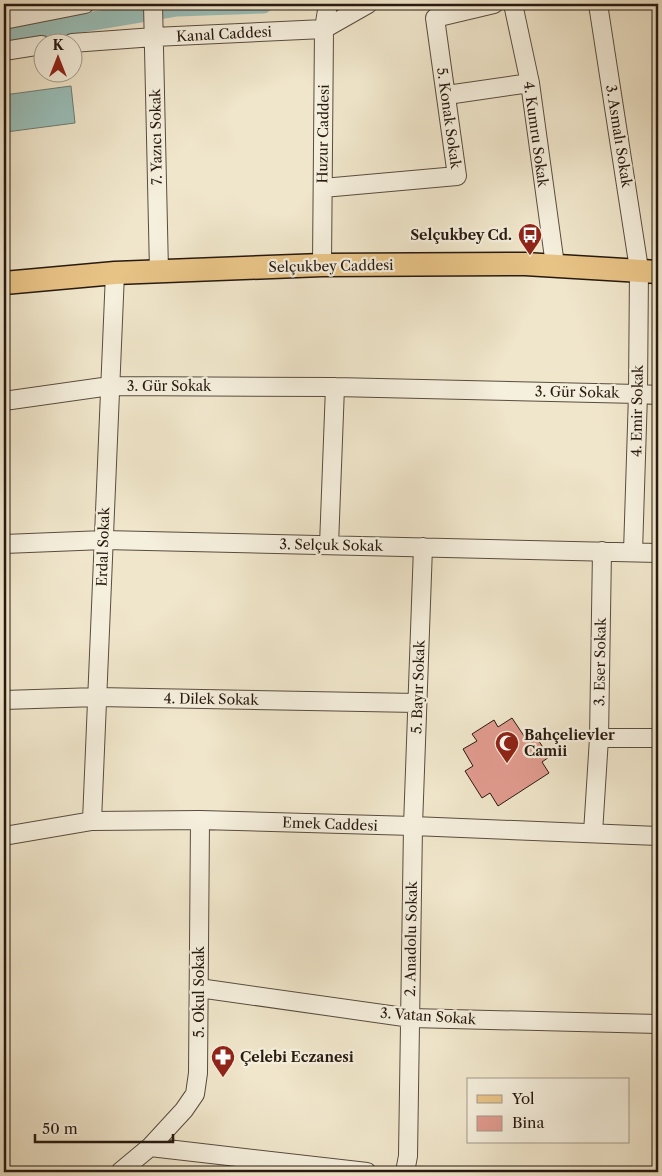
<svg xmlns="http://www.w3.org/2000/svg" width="662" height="1176" viewBox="0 0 662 1176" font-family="'Libre Caslon Text',serif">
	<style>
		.water { fill: #9abfb9; stroke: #6c7d75 }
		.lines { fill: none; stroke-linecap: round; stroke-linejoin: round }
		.canal { stroke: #9abfb9; stroke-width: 19 }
		.building { fill: #e19b8f; stroke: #271910 }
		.minor-casing { stroke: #594c3f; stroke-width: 20 }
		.major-casing { stroke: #271910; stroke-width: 25 }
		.minor { stroke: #f5efdd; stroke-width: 18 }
		.major { stroke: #e8c386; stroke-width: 22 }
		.labels { text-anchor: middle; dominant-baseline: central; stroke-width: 4.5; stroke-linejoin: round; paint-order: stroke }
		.street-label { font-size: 14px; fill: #271910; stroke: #f5efdd }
		.poi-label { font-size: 14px; font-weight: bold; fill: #271910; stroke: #f5efdd; text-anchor: start }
	</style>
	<rect width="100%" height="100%" fill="#f0e6cb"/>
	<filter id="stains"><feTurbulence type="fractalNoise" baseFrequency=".004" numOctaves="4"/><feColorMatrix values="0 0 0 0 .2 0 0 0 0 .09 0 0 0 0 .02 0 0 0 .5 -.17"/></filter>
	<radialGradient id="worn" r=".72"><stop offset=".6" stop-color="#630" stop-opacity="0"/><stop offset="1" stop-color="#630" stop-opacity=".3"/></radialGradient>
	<!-- water -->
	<path class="water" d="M71,86L75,123L6,132L4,95Z"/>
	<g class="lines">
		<!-- canal -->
		<path class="canal" d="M4,36L177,7L263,4"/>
	</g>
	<!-- building -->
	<path class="building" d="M512,718L524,736L532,730L549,757L542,762L549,773L498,806L490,793L482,798L465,771L473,766L463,749L477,741L472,734L494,720L498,727Z"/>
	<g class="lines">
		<!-- minor casing -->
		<g class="minor-casing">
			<path id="minor" d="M153,4L159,271
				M513,4L530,83L555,265
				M598,4L639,269L638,394L633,552
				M4,20L85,4
				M72,43L154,37L324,29L368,4
				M4,51L42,45
				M447,95L530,83
				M323,188L457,176L435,18L494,4
				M322,265L324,29L328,4
				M4,401L110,386L335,387L638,394L658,395
				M4,544L104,540L658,553
				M329,545L335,387
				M4,700L97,697L417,703
				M599,738H658
				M92,821L115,273
				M593,833L599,738L602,551
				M4,836L92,821L200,820L413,826L658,836
				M199,988L411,1018L658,1024
				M150,1147L184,1110L195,1094L198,1073L200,820
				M120,1172L150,1147L367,1172
				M405,1172L408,1156L413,826L423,547"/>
		</g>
		<!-- major casing -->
		<g class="major-casing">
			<path id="major" d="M4,283L115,273L322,265L525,264L658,272"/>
		</g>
		<!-- minor -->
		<use href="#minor" class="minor"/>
		<!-- major -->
		<use href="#major" class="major"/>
	</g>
	<!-- icons -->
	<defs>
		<g id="bus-pin" transform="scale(1.25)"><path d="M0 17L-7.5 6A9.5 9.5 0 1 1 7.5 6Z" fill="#8f2418" stroke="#f5efdd"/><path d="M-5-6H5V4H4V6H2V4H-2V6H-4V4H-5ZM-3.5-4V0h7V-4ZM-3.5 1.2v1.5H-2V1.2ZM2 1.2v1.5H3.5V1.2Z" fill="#fff"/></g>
		<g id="mosque-pin" transform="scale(1.25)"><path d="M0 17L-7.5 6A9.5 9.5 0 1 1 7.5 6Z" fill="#8f2418" stroke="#f5efdd"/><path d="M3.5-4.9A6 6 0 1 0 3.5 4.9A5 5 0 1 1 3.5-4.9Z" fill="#fff"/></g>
		<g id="pharmacy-pin" transform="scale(1.25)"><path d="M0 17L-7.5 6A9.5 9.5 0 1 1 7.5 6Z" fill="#8f2418" stroke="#f5efdd"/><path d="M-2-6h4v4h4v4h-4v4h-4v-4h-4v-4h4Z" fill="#fff"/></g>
	</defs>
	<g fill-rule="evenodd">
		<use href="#bus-pin" x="530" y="235"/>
		<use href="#mosque-pin" x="507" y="743"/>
		<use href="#pharmacy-pin" x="223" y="1057"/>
	</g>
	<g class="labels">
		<!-- street labels -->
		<g class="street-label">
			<text transform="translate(224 34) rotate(-3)">Kanal Caddesi</text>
			<text transform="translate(449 118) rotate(82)">5. Konak Sokak</text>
			<text transform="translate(323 134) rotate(-89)">Huzur Caddesi</text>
			<text transform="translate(536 134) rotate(82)">4. Kumru Sokak</text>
			<text transform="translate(619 136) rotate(81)">3. Asmalı Sokak</text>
			<text transform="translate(156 137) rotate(-91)">7. Yazıcı Sokak</text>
			<text transform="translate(331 266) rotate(-1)">Selçukbey Caddesi</text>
			<text x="169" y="386">3. Gür Sokak</text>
			<text transform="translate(577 392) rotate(1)">3. Gür Sokak</text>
			<text transform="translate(637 411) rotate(-89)">4. Emir Sokak</text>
			<text transform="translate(331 545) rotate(1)">3. Selçuk Sokak</text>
			<text transform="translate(103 547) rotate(-88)">Erdal Sokak</text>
			<text transform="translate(600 662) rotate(-89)">3. Eser Sokak</text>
			<text transform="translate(418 687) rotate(-88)">5. Bayır Sokak</text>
			<text transform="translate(211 699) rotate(1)">4. Dilek Sokak</text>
			<text transform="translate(330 824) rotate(2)">Emek Caddesi</text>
			<text transform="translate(411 939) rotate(-89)">2. Anadolu Sokak</text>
			<text transform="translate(199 992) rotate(-90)">5. Okul Sokak</text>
			<text transform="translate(428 1016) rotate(4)">3. Vatan Sokak</text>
		</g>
		<!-- poi labels -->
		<g class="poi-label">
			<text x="512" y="235" text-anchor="end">Selçukbey Cd.</text>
			<text x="524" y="735">Bahçelievler<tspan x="524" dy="16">Camii</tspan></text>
			<text x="240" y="1057">Çelebi Eczanesi</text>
		</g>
	</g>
	<!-- margin -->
	<rect width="662" height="1176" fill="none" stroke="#f0e6cb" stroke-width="20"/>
	<rect x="5" y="5" width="652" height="1166" fill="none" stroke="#271910" stroke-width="2.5"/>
	<rect x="10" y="10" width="642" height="1156" fill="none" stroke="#271910"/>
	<!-- legend -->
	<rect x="467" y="1078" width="162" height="65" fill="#f5efdd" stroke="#a3998b"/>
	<rect x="477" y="1095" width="25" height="8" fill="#e8c386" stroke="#a3998b"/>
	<text x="512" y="1104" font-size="15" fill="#271910">Yol</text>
	<rect x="477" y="1116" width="25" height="15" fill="#e19b8f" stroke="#a3998b"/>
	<text x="512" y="1128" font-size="15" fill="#271910">Bina</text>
	<!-- north arrow -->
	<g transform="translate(58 58)"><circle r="24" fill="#f5efdd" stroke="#a3998b"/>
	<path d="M0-4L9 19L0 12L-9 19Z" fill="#8f2418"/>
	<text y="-8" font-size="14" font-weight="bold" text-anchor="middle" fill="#271910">K</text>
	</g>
	<!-- scale -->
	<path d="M35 1134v8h138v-8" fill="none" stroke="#271910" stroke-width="2.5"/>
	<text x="42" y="1134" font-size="15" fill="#271910" stroke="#f5efdd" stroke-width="4" paint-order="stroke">50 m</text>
	<rect width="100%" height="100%" filter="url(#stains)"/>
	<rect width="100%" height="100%" fill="url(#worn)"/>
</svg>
